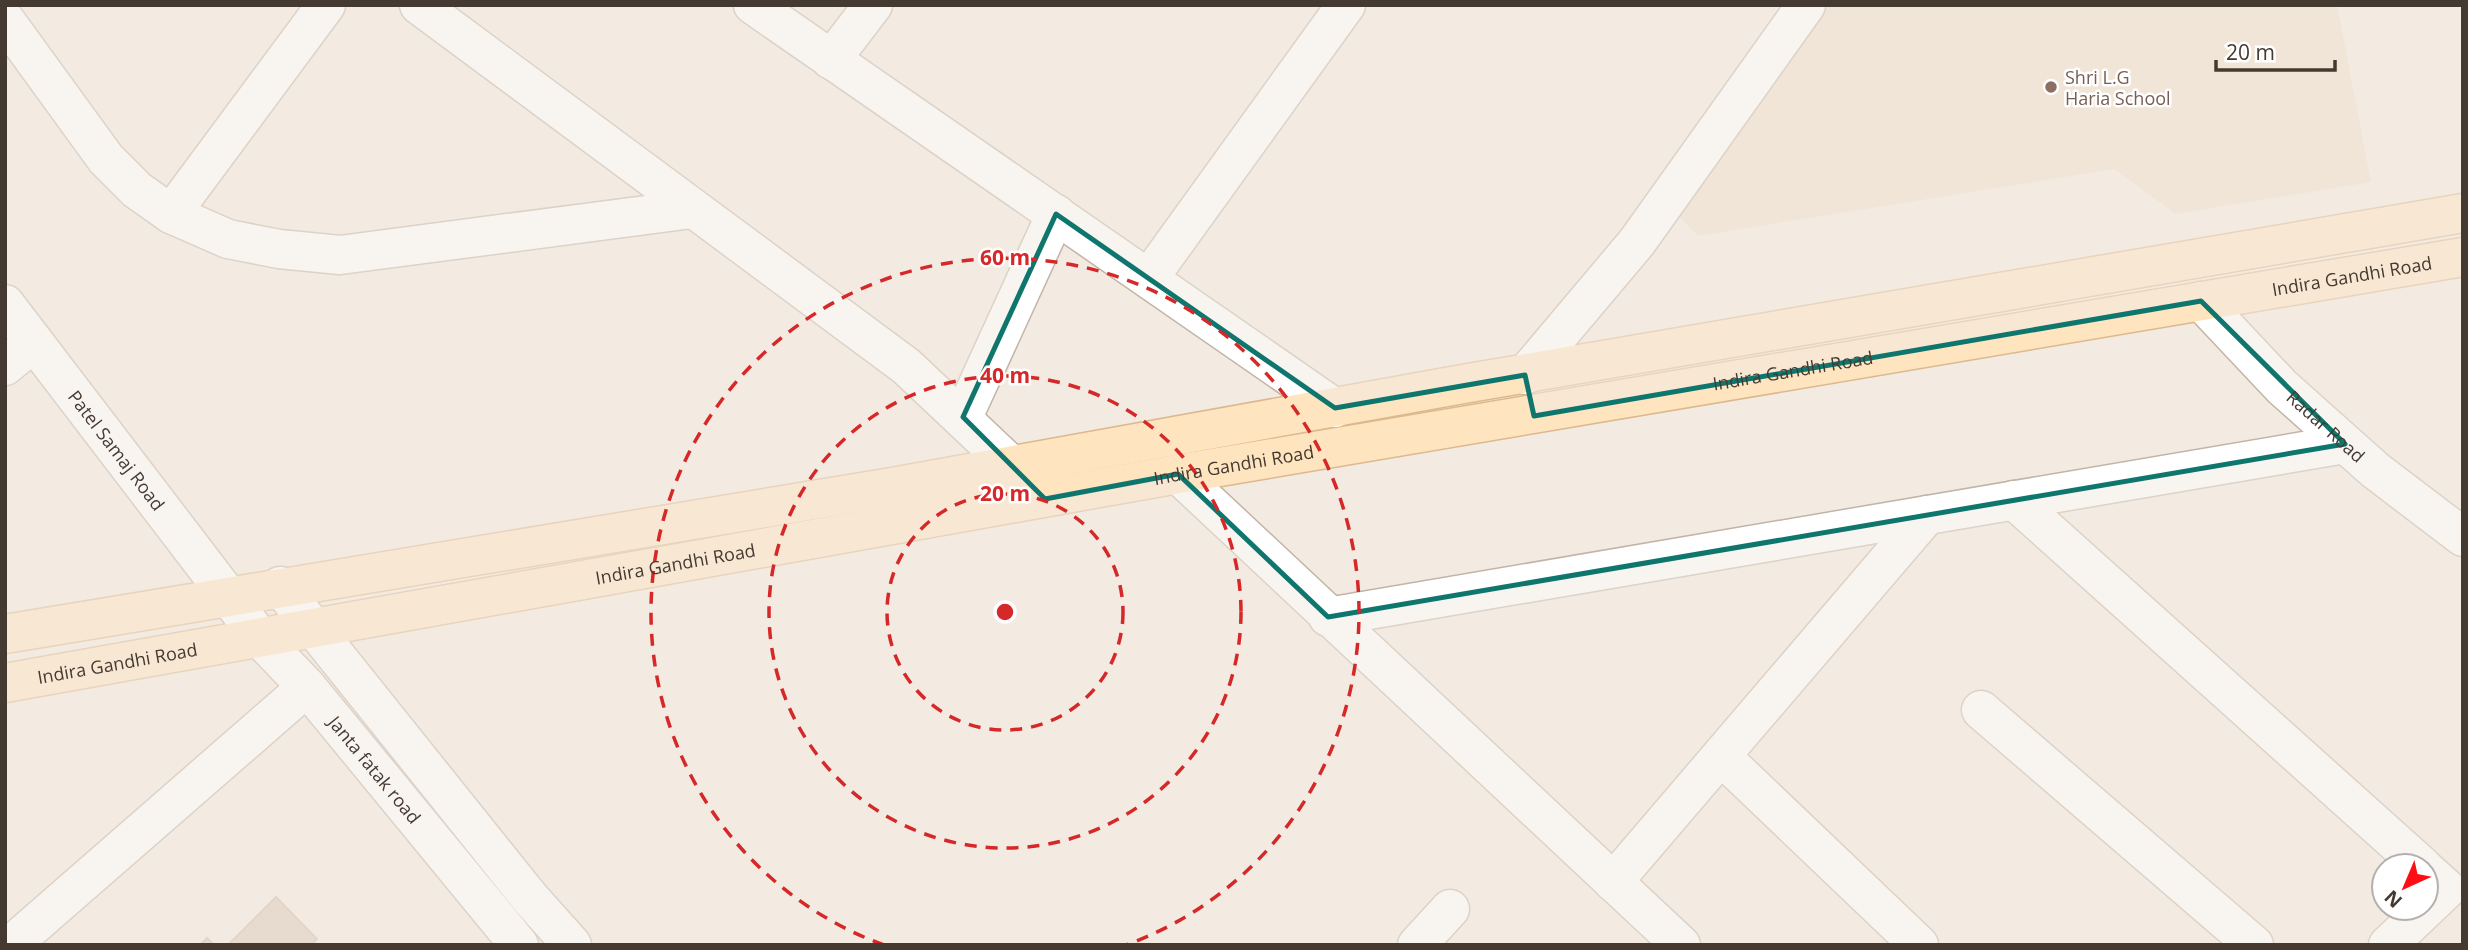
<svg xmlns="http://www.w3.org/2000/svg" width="2468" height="950" viewBox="0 0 2468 950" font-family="'Open Sans',sans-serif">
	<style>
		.education { fill: #eeddca }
		.building { fill: #d9c7b9; stroke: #d1baa9; stroke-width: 2 }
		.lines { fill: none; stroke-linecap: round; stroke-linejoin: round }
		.minor-casing { stroke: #c2b4a7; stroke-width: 41 }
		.tertiary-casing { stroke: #c2b4a7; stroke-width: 41 }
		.secondary-casing { stroke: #dbb98e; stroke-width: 41 }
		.minor { stroke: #fff; stroke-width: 38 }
		.tertiary { stroke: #fff; stroke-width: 38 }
		.secondary { stroke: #ffe4c0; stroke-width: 38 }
		.marked { fill: none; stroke: #0f766e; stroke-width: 5; stroke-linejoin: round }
		.ring { fill: none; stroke: #d62828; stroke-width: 3.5; stroke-dasharray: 12 9 }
		.education-dot { fill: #8d6e63; stroke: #fff; stroke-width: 2.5 }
		.labels { text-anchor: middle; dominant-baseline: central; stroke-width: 5; stroke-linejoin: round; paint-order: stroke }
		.education-label { font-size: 18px; fill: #785e54; stroke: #fff; text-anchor: start }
		.street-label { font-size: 18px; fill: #453a32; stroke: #fff }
		.centre { fill: #d62828; stroke: #fff; stroke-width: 3.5 }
		.ring-label { font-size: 21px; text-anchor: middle; font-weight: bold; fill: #d62828; stroke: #fff; stroke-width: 5; stroke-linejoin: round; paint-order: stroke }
	</style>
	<rect width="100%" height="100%" fill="#f3ebe2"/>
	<!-- education -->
	<path class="education" d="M1821,5H2337L2371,182L2176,214L2114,169L1698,236L1657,194Z"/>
	<!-- building -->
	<path class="building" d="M276,897L317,939L311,945H228Z
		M207,938L214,945H200Z"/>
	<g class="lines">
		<!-- minor casing -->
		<g class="minor-casing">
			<g id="minor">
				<path d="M419,5L906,366L1012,466"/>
				<path d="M753,5L1335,408"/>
				<path d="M5,20L106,159L137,190L171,214L228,239L279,249L340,255L692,209"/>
				<path d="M831,60L873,5"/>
				<path d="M171,214L326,5"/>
				<path d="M1149,278L1346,5"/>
				<path id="s1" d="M2201,301L2282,387L2375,470L2463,537"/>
				<path d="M5,366L34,342"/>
				<path d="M1525,375L1637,242L1806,5"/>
				<path d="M963,417L1056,214"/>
				<path d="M1178,474L1681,945"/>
				<path d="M2014,500L2422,866"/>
				<path d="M1328,617L2345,444"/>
				<path d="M1981,710L2254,945"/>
				<path d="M1721,756L1919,945"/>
				<path d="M1613,882L1927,515"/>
				<path d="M11,945L307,687"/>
				<path d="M1417,945L1450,909"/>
				<path d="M2388,945L2447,889L2426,870"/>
			</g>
		</g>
		<!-- tertiary casing -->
		<g class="tertiary-casing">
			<g id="tertiary">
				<path id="s2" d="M5,304L261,639L307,687L519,945"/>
				<path d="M280,586L530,898L572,945"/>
			</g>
		</g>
		<!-- secondary casing -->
		<g class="secondary-casing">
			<g id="secondary">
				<path d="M5,634L892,487L1463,384L2463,213"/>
				<path id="s3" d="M5,683L1178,474L2463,257"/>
			</g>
		</g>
		<!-- minor -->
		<use href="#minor" class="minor"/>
		<!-- tertiary -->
		<use href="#tertiary" class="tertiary"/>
		<!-- secondary -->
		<use href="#secondary" class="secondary"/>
	</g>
	<!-- marked area -->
	<path d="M0 0H2468V950H0ZM1056,214L1335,408L1525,375L1534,416L2201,301L2345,444L1328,617L1178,474L1045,499L963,417Z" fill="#f3ebe2" fill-opacity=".55" fill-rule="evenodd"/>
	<path class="marked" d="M1056,214L1335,408L1525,375L1534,416L2201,301L2345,444L1328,617L1178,474L1045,499L963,417Z"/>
	<!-- distance rings -->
	<g class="ring">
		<circle cx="1005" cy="612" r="118"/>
		<circle cx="1005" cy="612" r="236"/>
		<path d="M884 945A354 354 0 1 1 1126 945"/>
	</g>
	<!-- markers -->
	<circle class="education-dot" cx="2051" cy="87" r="7"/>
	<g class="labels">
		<!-- education labels -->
		<g class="education-label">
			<text x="2065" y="77">Shri L.G<tspan x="2065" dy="21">Haria School</tspan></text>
		</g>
		<!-- street labels -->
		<g class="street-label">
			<text stroke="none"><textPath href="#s3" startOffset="2382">Indira Gandhi Road</textPath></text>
			<text stroke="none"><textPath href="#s3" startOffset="1815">Indira Gandhi Road</textPath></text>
			<text stroke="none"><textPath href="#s1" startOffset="177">Radar Road</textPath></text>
			<text stroke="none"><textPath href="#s2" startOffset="184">Patel Samaj Road</textPath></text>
			<text stroke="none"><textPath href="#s3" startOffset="1248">Indira Gandhi Road</textPath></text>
			<text stroke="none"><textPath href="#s3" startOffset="681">Indira Gandhi Road</textPath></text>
			<text stroke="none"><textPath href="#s3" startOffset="114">Indira Gandhi Road</textPath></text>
			<text stroke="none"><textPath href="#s2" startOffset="595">Janta fatak road</textPath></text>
		</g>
	</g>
	<circle cx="1005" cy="612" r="10" class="centre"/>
	<g class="ring-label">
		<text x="1005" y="265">60 m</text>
		<text x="1005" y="383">40 m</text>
		<text x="1005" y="501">20 m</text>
	</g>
	<!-- border -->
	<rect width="2468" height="950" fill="none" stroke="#453a32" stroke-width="14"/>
	<!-- north arrow -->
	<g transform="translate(2405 887) rotate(224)"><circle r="33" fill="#ffffff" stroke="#b5b0ad" stroke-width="2"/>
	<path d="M0-5L12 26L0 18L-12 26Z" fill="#ff0d14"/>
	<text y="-10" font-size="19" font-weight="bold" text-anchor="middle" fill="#453a32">N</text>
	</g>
	<!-- scale -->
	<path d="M2216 60v10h119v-10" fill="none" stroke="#453a32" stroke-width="3.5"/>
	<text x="2226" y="60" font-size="21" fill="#453a32" stroke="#ffffff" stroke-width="5" paint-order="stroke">20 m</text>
</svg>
